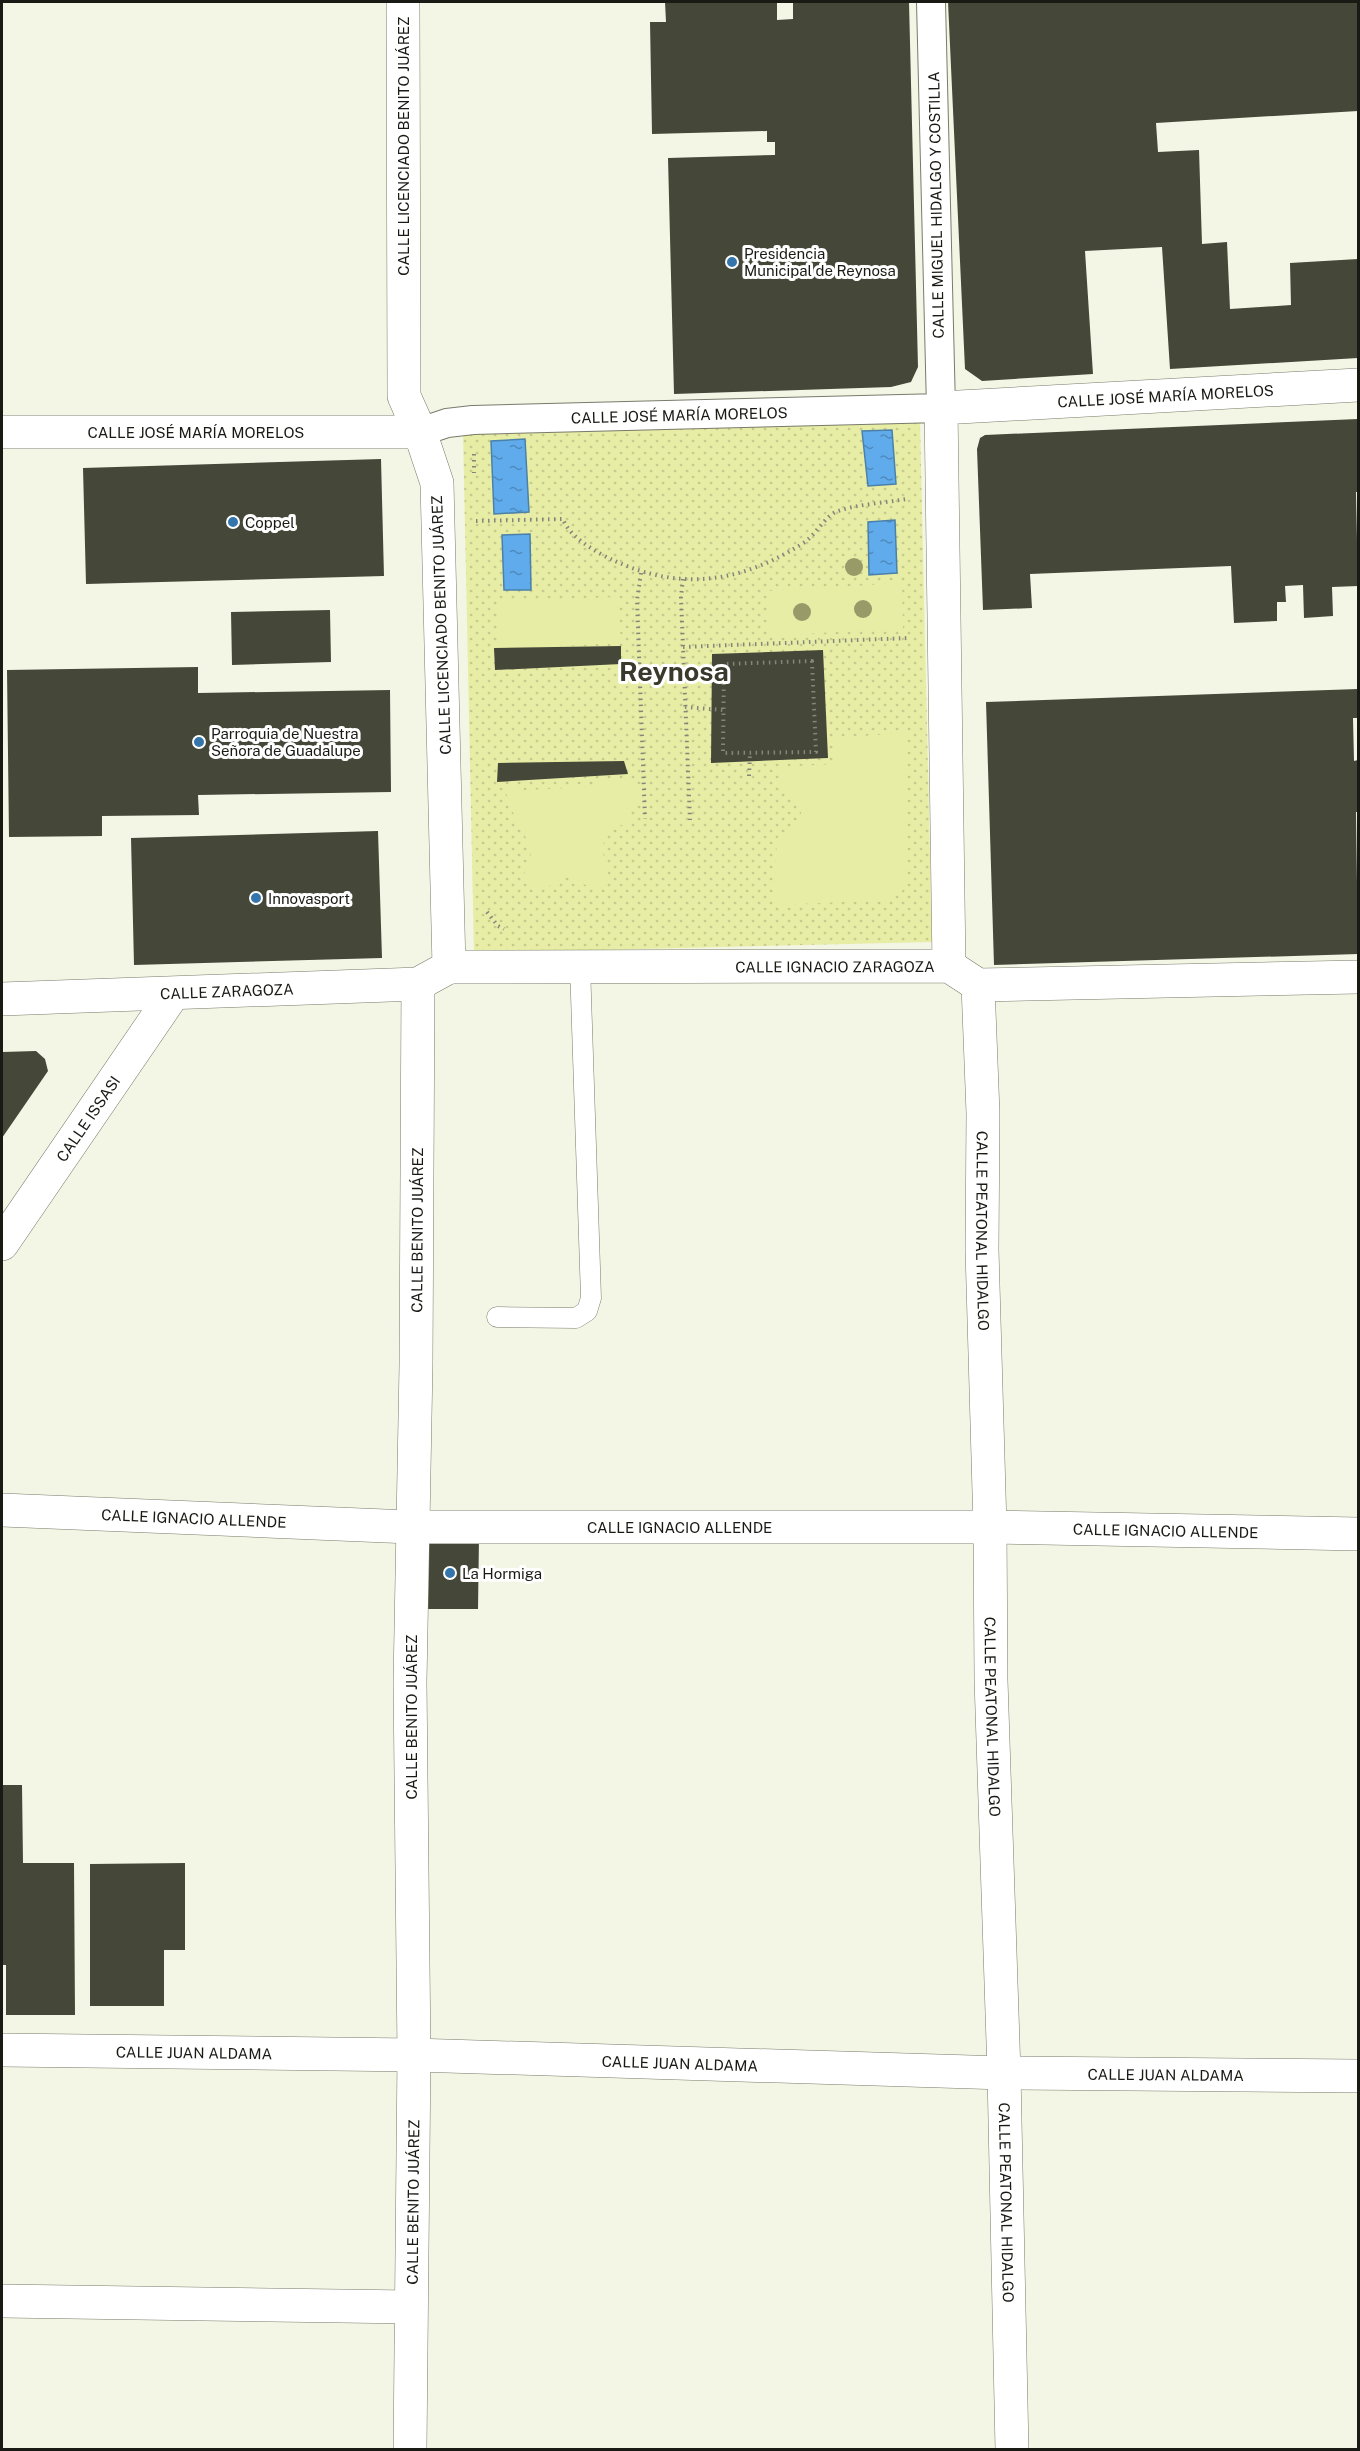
<svg xmlns="http://www.w3.org/2000/svg" width="1360" height="2451" viewBox="0 0 1360 2451" font-family="'Public Sans',sans-serif">
	<style>
		.park { fill: url(#park-dots) }
		.garden { fill: #e7eda5 }
		.water { fill: url(#water-ripples); stroke: #4a80aa; stroke-width: 1.5 }
		.building { fill: #454739 }
		.lines { fill: none; stroke-linecap: round; stroke-linejoin: round }
		.service-casing { stroke: #797a6b; stroke-width: 21 }
		.pedestrian-casing { stroke: #797a6b; stroke-width: 30 }
		.minor-casing { stroke: #797a6b; stroke-width: 34 }
		.secondary-casing { stroke: #797a6b; stroke-width: 34 }
		.path { stroke: #84867b; stroke-width: 4; stroke-dasharray: 1.5 4.5; stroke-linecap: butt }
		.service { stroke: #fff; stroke-width: 20 }
		.pedestrian { stroke: #fff; stroke-width: 28 }
		.minor { stroke: #fff; stroke-width: 33 }
		.secondary { stroke: #fff; stroke-width: 33 }
		.tree { fill: #989a68 }
		.poi-dot { fill: #3476ac; stroke: #fff; stroke-width: 2 }
		.labels { text-anchor: middle; dominant-baseline: central; stroke-width: 6; stroke-linejoin: round; paint-order: stroke }
		.street-label { font-size: 15px; fill: #191a14; stroke: #fff }
		.poi-label { font-size: 15px; fill: #191a14; stroke: #fff; text-anchor: start }
		.town-label { font-size: 27px; font-weight: bold; fill: #393a2c; stroke: #fff }
	</style>
	<defs>
		<pattern id="park-dots" width="8" height="8" patternUnits="userSpaceOnUse" patternTransform="scale(1.5)"><rect width="8" height="8" fill="#e7eda5"/><path d="M2 2h.1M6 6h.1" fill="none" stroke="#c6cb8d" stroke-width="1.8" stroke-linecap="round"/></pattern>
		<pattern id="water-ripples" width="26" height="14" patternUnits="userSpaceOnUse" patternTransform="scale(1.5)"><rect width="26" height="14" fill="#5fabeb"/><path d="M2 4q2-2 4 0t4 0M15 11q2-2 4 0t4 0" fill="none" stroke="#4e8abd"/></pattern>
	</defs>
	<rect width="100%" height="100%" fill="#f4f6e5"/>
	<!-- park -->
	<path class="park" d="M920,422L932,942L474,953L463,433Z"/>
	<!-- garden -->
	<path class="garden" d="M902,583L903,628L769,636L767,591Z
		M618,597L621,643L499,649V601Z
		M905,733L907,882L904,889L890,900L774,905L777,838L799,821L803,805L780,789L778,767L836,764L833,738Z
		M629,779L640,785L641,798L636,806L627,808L631,822L607,830L602,849L609,877L606,884C584,893 586,880 568,876L541,890L534,888L525,880L524,868C539,847 527,843 518,824C512,813 509,800 504,787L517,783L524,790L595,787L603,780Z"/>
	<!-- water -->
	<path class="water" d="M892,430L896,484L868,486L862,431Z
		M525,439L529,512L494,514L491,441Z
		M895,520L897,573L869,575L868,522Z
		M530,534L531,590H504L502,535Z"/>
	<!-- building -->
	<path class="building" d="M665,2H777V20L793,19V2H909L918,367L911,382L891,387L674,394L668,158L775,155V142H767V131L652,134L650,22H666Z
		M948,2H1358V111L1156,123L1158,152L1199,150L1202,244L1227,242L1230,309L1291,305L1290,263L1358,259V358L1170,369L1162,247L1085,251L1093,374L982,381L965,369Z
		M1358,419V492H1356L1358,586L1332,587L1333,616L1304,618L1303,585L1285,586L1286,602H1277V621L1234,623L1231,566L1030,574L1032,608L983,610L977,449L980,438L985,435Z
		M381,459L384,576L86,584L83,468Z
		M330,610L331,662L232,665L231,612Z
		M621,646V664L495,670L494,648Z
		M823,650L828,758L711,763L712,654Z
		M198,667V693L390,690L391,792L198,795L199,815L102,816V836L9,837L7,670Z
		M1358,689V718H1353L1354,761L1358,760V812H1356L1358,954L994,965L986,702Z
		M624,761L628,774L497,782L498,763Z
		M378,831L382,958L134,965L131,838Z
		M36,1051L45,1059L48,1071L2,1138V1052Z
		M421,1534L479,1537L478,1609H421Z
		M2,1785H22L23,1863H74L75,2015H6V1965H2Z
		M185,1863V1950H164V2006H90V1864Z"/>
	<g class="lines">
		<!-- service casing -->
		<g class="service-casing">
			<path id="service" d="M497,1317L576,1318L587,1311L591,1298L580,965"/>
		</g>
		<!-- pedestrian casing -->
		<g class="pedestrian-casing">
			<g id="pedestrian">
				<path id="s1" d="M420,432L447,423L473,420L941,408L931,2"/>
			</g>
		</g>
		<!-- minor casing -->
		<g class="minor-casing">
			<g id="minor">
				<path id="s2" d="M949,966L941,408L1358,385"/>
				<path id="s3" d="M449,967L949,966L978,985L1358,977"/>
				<path id="s4" d="M978,985L983,1113L982,1250L990,1527L991,1680L1004,2073L1012,2450"/>
				<path id="s5" d="M2,1244L173,994"/>
				<path id="s6" d="M2,1510L410,1527H990L1358,1534"/>
				<path d="M2,2301L410,2307"/>
				<path id="s7" d="M410,2450L414,2055L410,1682L416,1365L418,984"/>
			</g>
		</g>
		<!-- secondary casing -->
		<g class="secondary-casing">
			<g id="secondary">
				<path id="s8" d="M2,432H420"/>
				<path id="s9" d="M2,999L418,984L449,967L437,483L420,432L404,396L403,2"/>
				<path id="s10" d="M2,2050L414,2055L1004,2073L1358,2076"/>
			</g>
		</g>
		<!-- path -->
		<path class="path" d="M474,454V473
			M476,521L563,519C569,537 597,553 615,561C683,592 743,582 805,542C816,534 826,515 838,511C859,504 884,503 906,499
			M641,573L637,600L645,819
			M683,579L681,597L690,820
			M683,647L909,638
			M812,661L816,752L723,753L724,664Z
			M685,707L723,710
			M749,776L750,754
			M487,912L498,926L504,929"/>
		<!-- service -->
		<use href="#service" class="service"/>
		<!-- pedestrian -->
		<use href="#pedestrian" class="pedestrian"/>
		<!-- minor -->
		<use href="#minor" class="minor"/>
		<!-- secondary -->
		<use href="#secondary" class="secondary"/>
	</g>
	<!-- trees -->
	<g class="tree">
		<circle cx="854" cy="567" r="9"/>
		<circle cx="863" cy="609" r="9"/>
		<circle cx="802" cy="612" r="9"/>
	</g>
	<!-- markers -->
	<g class="poi-dot">
		<circle cx="732" cy="262" r="6"/>
		<circle cx="233" cy="522" r="6"/>
		<circle cx="199" cy="742" r="6"/>
		<circle cx="256" cy="898" r="6"/>
		<circle cx="450" cy="1573" r="6"/>
	</g>
	<g class="labels">
		<!-- street labels -->
		<g class="street-label">
			<text transform="translate(403 146) rotate(-90)">CALLE LICENCIADO BENITO JUÁREZ</text>
			<text transform="translate(936 205) rotate(-91)">CALLE MIGUEL HIDALGO Y COSTILLA</text>
			<text stroke="none"><textPath href="#s2" startOffset="783">CALLE JOSÉ MARÍA MORELOS</textPath></text>
			<text stroke="none"><textPath href="#s1" startOffset="261">CALLE JOSÉ MARÍA MORELOS</textPath></text>
			<text stroke="none"><textPath href="#s8" startOffset="194">CALLE JOSÉ MARÍA MORELOS</textPath></text>
			<text transform="translate(441 625) rotate(-92)">CALLE LICENCIADO BENITO JUÁREZ</text>
			<text stroke="none"><textPath href="#s3" startOffset="386">CALLE IGNACIO ZARAGOZA</textPath></text>
			<text stroke="none"><textPath href="#s9" startOffset="225">CALLE ZARAGOZA</textPath></text>
			<text stroke="none"><textPath href="#s5" startOffset="152">CALLE ISSASI</textPath></text>
			<text stroke="none"><textPath href="#s7" startOffset="1220">CALLE BENITO JUÁREZ</textPath></text>
			<text stroke="none"><textPath href="#s4" startOffset="246">CALLE PEATONAL HIDALGO</textPath></text>
			<text stroke="none"><textPath href="#s6" startOffset="192">CALLE IGNACIO ALLENDE</textPath></text>
			<text stroke="none"><textPath href="#s6" startOffset="678">CALLE IGNACIO ALLENDE</textPath></text>
			<text stroke="none"><textPath href="#s6" startOffset="1164">CALLE IGNACIO ALLENDE</textPath></text>
			<text transform="translate(411 1717) rotate(-90)">CALLE BENITO JUÁREZ</text>
			<text stroke="none"><textPath href="#s4" startOffset="732">CALLE PEATONAL HIDALGO</textPath></text>
			<text stroke="none"><textPath href="#s10" startOffset="192">CALLE JUAN ALDAMA</textPath></text>
			<text stroke="none"><textPath href="#s10" startOffset="678">CALLE JUAN ALDAMA</textPath></text>
			<text stroke="none"><textPath href="#s10" startOffset="1164">CALLE JUAN ALDAMA</textPath></text>
			<text stroke="none"><textPath href="#s7" startOffset="248">CALLE BENITO JUÁREZ</textPath></text>
			<text stroke="none"><textPath href="#s4" startOffset="1218">CALLE PEATONAL HIDALGO</textPath></text>
		</g>
		<!-- poi labels -->
		<g class="poi-label">
			<text x="744" y="253">Presidencia<tspan x="744" dy="17">Municipal de Reynosa</tspan></text>
			<text x="245" y="522">Coppel</text>
			<text x="211" y="733">Parroquia de Nuestra<tspan x="211" dy="17">Señora de Guadalupe</tspan></text>
			<text x="268" y="898">Innovasport</text>
			<text x="462" y="1573">La Hormiga</text>
		</g>
		<!-- town labels -->
		<g class="town-label">
			<text x="674" y="671">Reynosa</text>
		</g>
	</g>
	<!-- border -->
	<rect width="1360" height="2451" fill="none" stroke="#191a14" stroke-width="6"/>
</svg>
